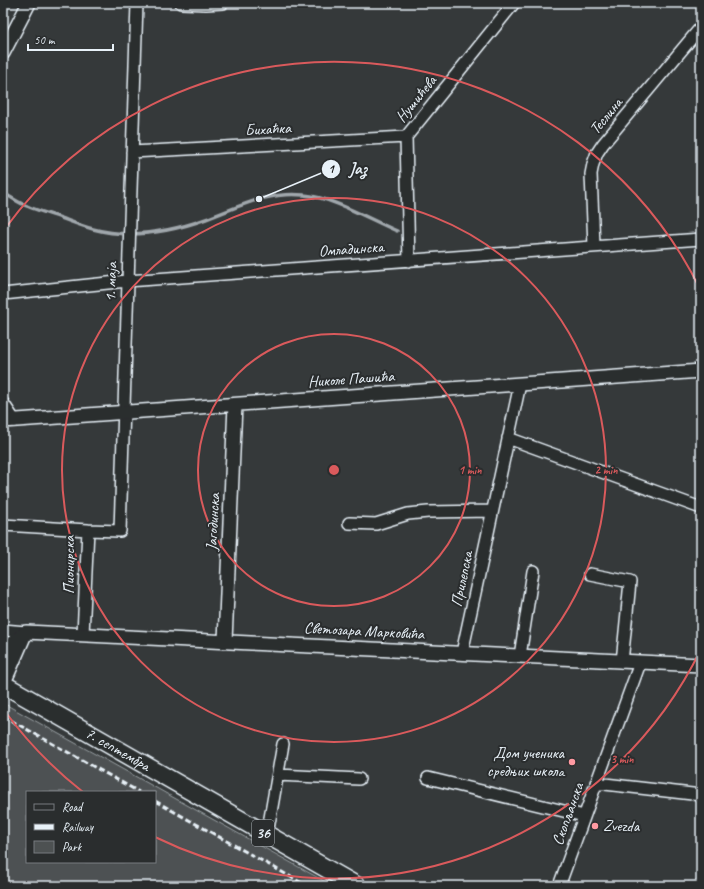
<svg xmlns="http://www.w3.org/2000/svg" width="704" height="889" viewBox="0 0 704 889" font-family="Caveat,sans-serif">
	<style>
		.green { fill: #4d5152; stroke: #9aa1a5; fill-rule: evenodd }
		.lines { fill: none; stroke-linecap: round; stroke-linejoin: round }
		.stream { stroke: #a0a7ac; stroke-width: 3.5 }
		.minor-casing { stroke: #e8f1f8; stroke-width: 14 }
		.tertiary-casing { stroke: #e8f1f8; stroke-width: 16 }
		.primary-casing { stroke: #e8f1f8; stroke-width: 20 }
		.minor { stroke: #2a2d2e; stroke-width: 11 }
		.tertiary { stroke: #2a2d2e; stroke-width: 13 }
		.primary { stroke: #2a2d2e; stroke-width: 17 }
		.rail { stroke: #e8f1f8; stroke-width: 3; stroke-dasharray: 6 3; stroke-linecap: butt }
		.ring { fill: none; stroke: #da5a5c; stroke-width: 2 }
		.poi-dot { fill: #ff9aa2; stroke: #2a2d2e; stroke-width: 1.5 }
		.labels { text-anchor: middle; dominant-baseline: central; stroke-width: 4; stroke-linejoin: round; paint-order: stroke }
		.shield { fill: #2a2d2e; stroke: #afb6bb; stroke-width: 1 }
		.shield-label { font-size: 15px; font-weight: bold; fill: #e8f1f8 }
		.street-label { font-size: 16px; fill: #e8f1f8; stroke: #2a2d2e }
		.poi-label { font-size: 16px; fill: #e8f1f8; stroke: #2a2d2e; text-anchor: end }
		.centre { fill: #da5a5c; stroke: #2a2d2e; stroke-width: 2 }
		.ring-label { font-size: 12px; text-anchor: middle; font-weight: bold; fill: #da5a5c; stroke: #2a2d2e; stroke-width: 4; stroke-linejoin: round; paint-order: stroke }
		.leader { fill: none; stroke: #e8f1f8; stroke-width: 1.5 }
		.callout-dot { fill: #e8f1f8; stroke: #2a2d2e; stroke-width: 1.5 }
		.mark-label { font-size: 12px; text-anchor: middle; font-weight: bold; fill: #111 }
		.callout-label { font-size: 17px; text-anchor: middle; font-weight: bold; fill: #e8f1f8; stroke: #2a2d2e; stroke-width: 4; stroke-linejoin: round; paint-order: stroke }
	</style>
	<rect width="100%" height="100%" fill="#35393a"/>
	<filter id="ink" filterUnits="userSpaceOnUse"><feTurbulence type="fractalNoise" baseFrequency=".025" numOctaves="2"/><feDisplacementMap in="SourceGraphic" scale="8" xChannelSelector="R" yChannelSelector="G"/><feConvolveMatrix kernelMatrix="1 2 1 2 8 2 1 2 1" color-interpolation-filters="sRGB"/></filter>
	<g filter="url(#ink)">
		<!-- green -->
		<path class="green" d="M3,703L333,886H3ZM27,792H155V862H27Z"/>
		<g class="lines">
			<!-- stream -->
			<path class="stream" d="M3,193C11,197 19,203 27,206C38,211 50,214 61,218C72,222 82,226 93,229C130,239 170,232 206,219C239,207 267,191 304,195C332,197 371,220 397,231"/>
			<!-- minor casing -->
			<g class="minor-casing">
				<path id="minor" d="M181,3L206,4L223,3
					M132,152L406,137
					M594,246L591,174L593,164L597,153L603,144L701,27
					M409,261L406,137L514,3
					M3,294L127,281L701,239
					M3,403L15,421
					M508,438L701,508
					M349,523L376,524L408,514L428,512L492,511
					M3,525L88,530L83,634
					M88,530L120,531L137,3
					M590,574L630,582L622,662
					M3,630L26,632
					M462,653L520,384
					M520,656L533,571
					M278,775L359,779
					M428,778L584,816
					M596,783L701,795
					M267,835L283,744
					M559,886L640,663"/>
			</g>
			<!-- tertiary casing -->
			<g class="tertiary-casing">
				<path id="tertiary" d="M3,53L29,3
					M3,421L701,371
					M225,641L235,405
					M3,655C9,645 17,639 26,632L701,665
					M3,685L26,632"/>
			</g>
			<!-- primary casing -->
			<g class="primary-casing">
				<g id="primary">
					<path id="s1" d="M3,684L357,886"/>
				</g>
			</g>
			<!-- minor -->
			<use href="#minor" class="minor"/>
			<!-- tertiary -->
			<use href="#tertiary" class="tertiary"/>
			<!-- primary -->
			<use href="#primary" class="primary"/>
			<!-- rail -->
			<path class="rail" d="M3,716L139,792
				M155,801L307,886"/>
		</g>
	</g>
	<!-- distance rings -->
	<g class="ring">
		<circle cx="334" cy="470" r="136"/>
		<circle cx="334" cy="470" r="272"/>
		<path d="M701 649A408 408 0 0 1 155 837M83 792A408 408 0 0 1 4 710M4 230A408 408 0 0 1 701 291"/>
	</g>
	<!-- markers -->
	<g class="poi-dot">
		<circle cx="572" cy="762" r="4"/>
		<circle cx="595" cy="826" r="4"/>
	</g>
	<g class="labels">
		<!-- shield labels -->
		<rect class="shield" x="252" y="820" width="22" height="26" rx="3"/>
		<g class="shield-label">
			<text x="263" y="833">36</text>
		</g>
		<!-- street labels -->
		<g class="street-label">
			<text transform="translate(416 99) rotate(-51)">Нушићева</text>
			<text transform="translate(606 116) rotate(-51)">Теслина</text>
			<text transform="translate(268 129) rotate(-3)">Бихаћка</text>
			<text transform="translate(351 249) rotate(-4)">Омладинска</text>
			<text transform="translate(111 282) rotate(-88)">1. маја</text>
			<text transform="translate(351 379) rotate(-4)">Николе Пашића</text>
			<text transform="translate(213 522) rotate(-87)">Јагодинска</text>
			<text transform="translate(69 565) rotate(-90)">Пионирска</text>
			<text transform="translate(462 579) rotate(-78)">Прилепска</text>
			<text transform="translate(364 631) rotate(3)">Светозара Марковића</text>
			<text stroke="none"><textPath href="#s1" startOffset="132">7. септембра</textPath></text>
			<text transform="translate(568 814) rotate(-70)">Скопљанска</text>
		</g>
		<!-- poi labels -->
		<g class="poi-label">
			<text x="564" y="753">Дом ученика<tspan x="564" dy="18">средњих школа</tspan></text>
			<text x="603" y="826" text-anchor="start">Zvezda</text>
		</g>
	</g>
	<circle cx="334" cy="470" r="6" class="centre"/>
	<g class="ring-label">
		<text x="470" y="474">1 min</text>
		<text x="606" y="474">2 min</text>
		<text x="622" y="763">3 min</text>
	</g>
	<!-- callouts -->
	<path class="leader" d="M259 199L331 169"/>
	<g class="callout-dot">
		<circle cx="259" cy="199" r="4"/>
		<circle cx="331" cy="169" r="10"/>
	</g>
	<g class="mark-label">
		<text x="331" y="173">1</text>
	</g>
	<g class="callout-label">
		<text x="358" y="174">Јаз</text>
	</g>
	<!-- margin -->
	<rect width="704" height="889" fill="none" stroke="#2a2d2e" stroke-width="16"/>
	<rect x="8" y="8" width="688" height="873" fill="none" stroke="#e8f1f8" stroke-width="1.5" filter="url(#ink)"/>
	<!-- legend -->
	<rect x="26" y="791" width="130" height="72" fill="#2a2d2e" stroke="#767b7f"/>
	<rect x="34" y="804" width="20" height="6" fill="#2a2d2e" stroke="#767b7f"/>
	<text x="62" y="811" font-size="12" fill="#e8f1f8">Road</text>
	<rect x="34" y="824" width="20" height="6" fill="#e8f1f8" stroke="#767b7f"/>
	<text x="62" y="831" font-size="12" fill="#e8f1f8">Railway</text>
	<rect x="34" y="841" width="20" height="12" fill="#4d5152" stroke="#767b7f"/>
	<text x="62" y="851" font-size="12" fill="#e8f1f8">Park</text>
	<!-- scale -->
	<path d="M28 44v6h85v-6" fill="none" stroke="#e8f1f8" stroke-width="2"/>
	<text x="34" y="44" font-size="12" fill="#e8f1f8" stroke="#2a2d2e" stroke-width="3" paint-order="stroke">50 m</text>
</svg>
